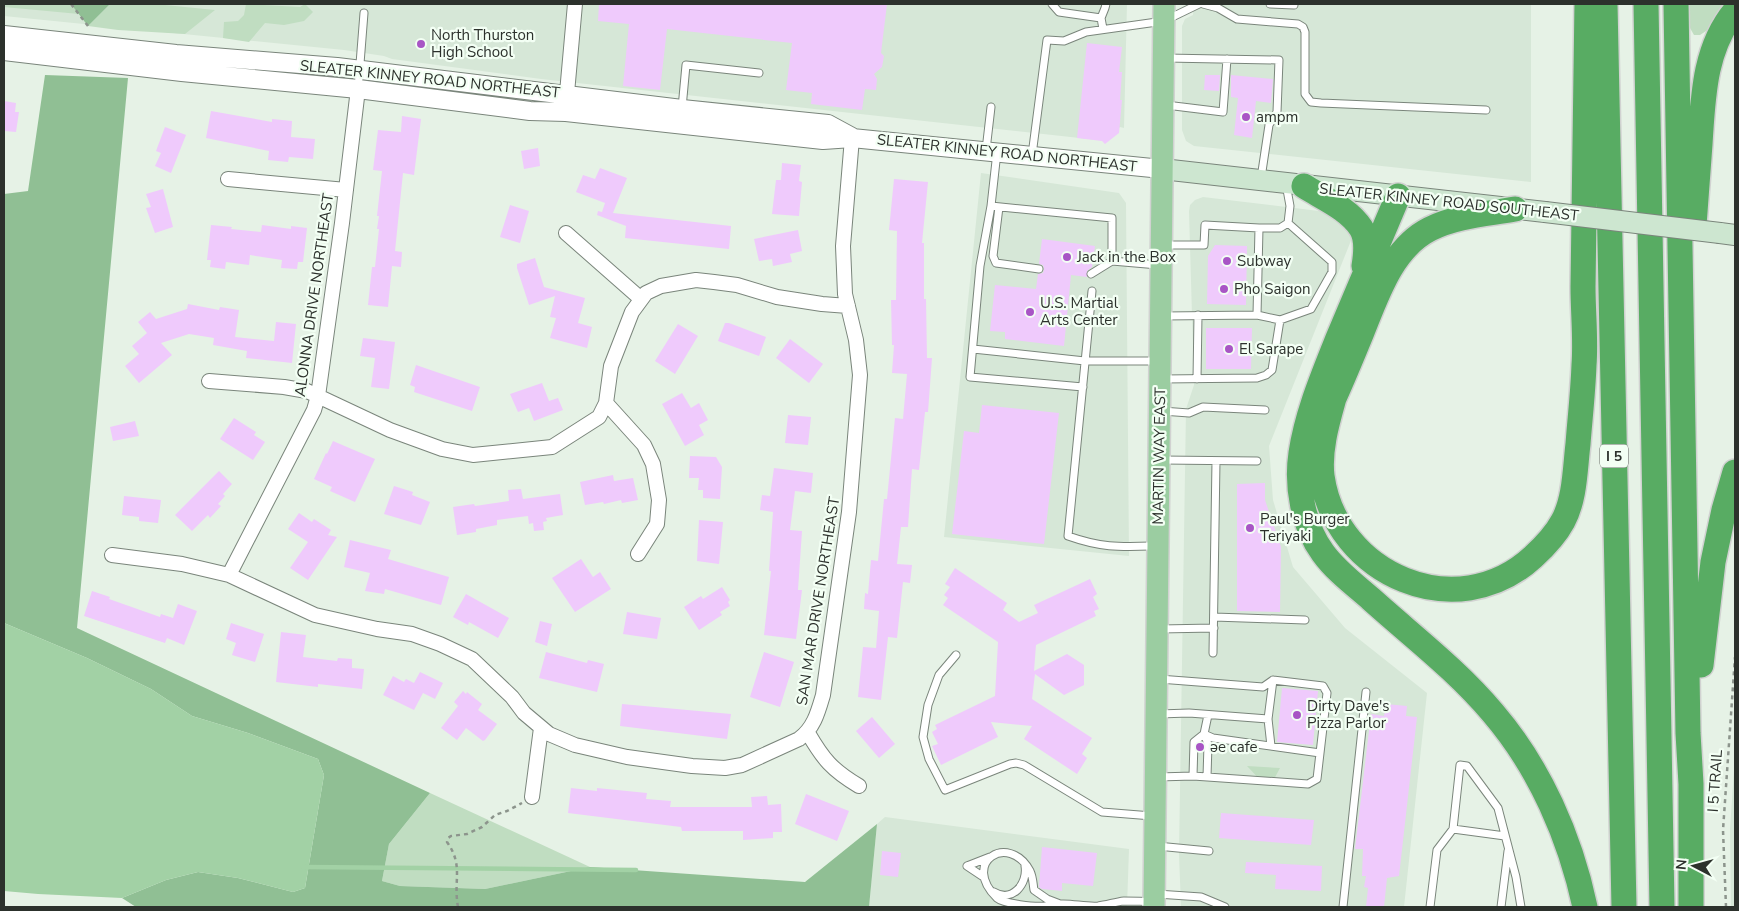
<svg xmlns="http://www.w3.org/2000/svg" width="1739" height="911" viewBox="0 0 1739 911" font-family="'Nunito Sans',sans-serif">
	<style>
		.built { fill: #d6e7d7 }
		.green { fill: #c0ddc1 }
		.forest { fill: #90bf94 }
		.water { fill: #a2d1a5 }
		.lines { fill: none; stroke-linecap: round; stroke-linejoin: round }
		.stream { stroke: #a2d1a5; stroke-width: 4.5 }
		.building { fill: #efcafc }
		.service-casing { stroke: #7a857b; stroke-width: 9 }
		.minor-casing { stroke: #7a857b; stroke-width: 16 }
		.tertiary-casing { stroke: #7a857b; stroke-width: 20 }
		.secondary-casing { stroke: #7a857b; stroke-width: 22 }
		.primary-casing { stroke: #d1d2d1; stroke-width: 24 }
		.motorway-casing { stroke: #d1d2d1; stroke-width: 28 }
		.path { stroke: #8c948c; stroke-width: 2.5; stroke-dasharray: 4 4; stroke-linecap: butt }
		.service { stroke: #fff; stroke-width: 7 }
		.minor { stroke: #fff; stroke-width: 14 }
		.tertiary { stroke: #fff; stroke-width: 18 }
		.secondary { stroke: #cde6d0; stroke-width: 20 }
		.primary { stroke: #9bcda1; stroke-width: 21 }
		.motorway { stroke: #58ac63; stroke-width: 25 }
		.secondary-bridge-casing { stroke: #7a857b; stroke-width: 22; stroke-linecap: butt }
		.secondary-bridge { stroke: #cde6d0; stroke-width: 20 }
		.poi-dot { fill: #a855c5; stroke: #f3fff4; stroke-width: 2 }
		.labels { text-anchor: middle; dominant-baseline: central; stroke-width: 4.5; stroke-linejoin: round; paint-order: stroke }
		.shield { fill: #f3fff4; stroke: #686f68; stroke-width: 1 }
		.shield-label { font-size: 14px; font-weight: bold; fill: #2c312c }
		.poi-label { font-size: 15px; fill: #2c312c; stroke: #f3fff4; text-anchor: start }
		.street-label { font-size: 15px; fill: #2c312c; stroke: #f3fff4 }
	</style>
	<rect width="100%" height="100%" fill="#e6f2e6"/>
	<!-- built -->
	<path class="built" d="M4,4H1127L1124,128L1120,127L1107,141L541,79L392,59L384,56L344,50L4,16Z
		M1194,4H1531V182L1194,146L1186,141L1182,130V26L1185,19L1193,15Z
		M981,173L1119,193L1126,203L1129,556L944,537Z
		M1203,197L1327,212L1354,233L1269,446L1273,500L1293,567L1345,628L1427,693L1404,907H1181L1179,854L1186,409L1194,385L1189,211L1190,205L1195,200Z
		M1735,755V907H1731L1730,829Z
		M885,817L1129,849L1127,907H869L877,824Z"/>
	<!-- green -->
	<path class="green" d="M4,4H72L79,14L4,7Z
		M110,4H155L215,10L185,34L118,30L88,26Z
		M246,4L300,7L305,4L313,12L304,21L284,25L265,23L249,42L223,38L224,22L238,21L244,15Z
		M1689,4H1725L1709,29L1700,35H1694L1690,28Z
		M1247,766L1280,768L1272,783L1262,782Z
		M430,793L590,867L485,889L400,886L382,881L389,844Z"/>
	<!-- forest -->
	<path class="forest" d="M71,4H110L88,26Z
		M45,75L128,78L77,628L430,793L389,844L382,881L400,886L485,889L590,867L805,882L877,824L869,907H136L122,898L166,880L198,872L238,878L293,892L305,888L324,775L318,759L248,733L192,716L151,689L87,658L4,623V194L28,191Z"/>
	<!-- water -->
	<path class="water" d="M4,623L87,658L151,689L192,716L248,733L318,759L324,775L305,888L293,892L238,878L198,872L166,880L122,898L38,894L4,891Z"/>
	<g class="lines">
		<!-- stream -->
		<path class="stream" d="M303,867L636,870"/>
	</g>
	<!-- building -->
	<path class="building" d="M599,4H887L881,53L884,56L882,67L874,74L877,79L876,90L865,89L862,110L811,104L812,93L786,90L792,43L667,29L660,90L623,86L629,24L598,21Z
		M1087,43L1122,47L1119,72H1122L1120,100H1122L1119,133L1105,144L1102,141L1077,138Z
		M1205,75H1220L1219,91L1204,90Z
		M1231,75L1273,79L1271,103L1256,101L1252,138L1234,135L1238,98L1231,97Z
		M4,101L16,103L15,112H19L16,132L4,131Z
		M211,111L272,122V119L292,121L291,137L315,139L313,159L289,157L288,162L268,160L269,151L206,138Z
		M402,116L421,119L414,175L403,173L395,251L402,252L401,267L392,266L388,307L368,305L372,267H375L379,229H377L379,216H377L382,171L373,170L378,130L401,132Z
		M165,127L186,135L171,173L155,166L161,153L156,151Z
		M538,148L540,166L524,169L521,151Z
		M782,163L801,165L799,181L802,182L799,216L772,214L776,180H781Z
		M600,168L627,178L613,213L731,226L729,249L625,238L626,226L597,215L598,211L602,212L605,203L576,192L583,175L595,179Z
		M894,179L928,182L922,243H924V299H926L927,358H932L928,412H925L919,470L912,469L908,527H901L897,564L912,565L910,583L903,582L897,638L888,637L881,700L858,697L863,647L876,648L879,611L864,609L865,593L868,594L871,560L878,561L884,499H887L895,418L903,419L907,374L892,373L894,345H892L891,300H896L897,231L889,230Z
		M163,189L173,227L155,233L146,208L151,207L146,194Z
		M510,205L529,211L520,243L500,237Z
		M211,225L232,227L231,229L261,232L262,225L291,229V226L307,228L303,262H298L297,269L281,268L282,260L250,255L249,265L226,262L225,269L210,267L211,260H207Z
		M798,230L802,251L790,254L792,262L773,266L772,259L759,261L754,239Z
		M1042,239L1095,246L1092,267L1087,271V277L1071,275L1064,346L1005,339V332L990,331L995,285L1036,289L1038,274L1043,273L1044,269L1043,265L1039,264Z
		M1215,245L1247,246L1246,305L1207,304L1208,256Z
		M535,258L544,287L585,298L578,323L592,327L587,348L550,338L556,318L550,317L555,296L529,305L517,268V264Z
		M188,304L219,310L220,307L239,310L235,337L274,341L276,322L296,324L292,363L246,358L247,351L213,345L214,338L189,334L161,343L172,355L139,383L125,366L139,354L132,346L147,333L138,322L150,312L156,319L187,309Z
		M725,323H729L766,337L759,356L718,341Z
		M678,324L698,336L675,374L655,361Z
		M1206,328H1252L1251,369H1206Z
		M363,338L395,342L389,389L371,387L375,358L360,356Z
		M790,339L823,364L809,383L776,358Z
		M416,365L480,387L472,411L414,392L415,387L410,385Z
		M542,383L549,401L558,398L563,410L534,421L529,408L518,412L510,394Z
		M682,393L691,408L699,403L708,420L699,425L704,435L685,446L662,404Z
		M982,405L1059,413L1044,544L952,534L964,431L979,433Z
		M788,415L811,417L808,445L785,443Z
		M234,418L256,432L254,435L265,442L253,460L220,439Z
		M135,421L139,436L113,441L110,427Z
		M333,441L375,459L355,502L330,491L332,487L314,479L326,453L327,454Z
		M690,456L716,457L722,467L720,499L703,498V490H698L699,478H689Z
		M774,468L813,473L811,493L795,491L790,530L802,531L798,590H802L796,639L764,635L771,571H769L773,512L760,510L762,495L770,496Z
		M219,471L232,484L223,494L225,496L218,504L221,506L210,518L208,515L192,531L175,515Z
		M613,475L614,481L633,478L638,500L622,503L621,500L604,504L603,502L585,505L580,482Z
		M1265,483V500L1281,547L1280,612L1237,611V484Z
		M394,486L413,492L412,495L430,502L421,525L384,514Z
		M521,489L523,499L560,494L563,515L546,518L547,521L543,522L544,530L534,531L533,523L529,524L528,516L497,520V525L476,529V532L457,535L453,507L474,504L475,506L509,501L508,490Z
		M124,496L161,500L158,523L139,521V517L122,515Z
		M299,513L312,522L314,519L331,530L328,535L337,537L308,580L290,568L308,542L288,529Z
		M699,520L723,522L719,564L697,561Z
		M350,540L391,550L388,559L449,577L441,605L385,589L384,594L365,591L370,573L344,567Z
		M581,559L593,577L600,572L611,589L575,612L552,578Z
		M955,568L1007,603L1003,610L1019,622L1038,613L1034,605L1090,579L1097,594L1093,597L1099,609L1094,611L1096,616L1036,645L1034,671L1067,654L1084,665V685L1064,695L1035,674L1032,699L1092,738L1082,754L1087,758L1077,774L1024,739L1032,726L991,722L998,737L941,765L932,746L938,744L932,732L937,729L935,725L995,696L998,642L943,605L948,598L944,595L950,587L945,584Z
		M722,587L730,600L728,602L730,606L720,612L722,615L699,630L684,607L701,596L703,599Z
		M92,591L110,597L109,599L160,617L161,614L173,618L178,604L197,611L184,645L167,638L165,643L84,616Z
		M466,594L509,618L498,638L469,622L468,625L453,617Z
		M627,612L661,618L657,639L623,634Z
		M540,621L552,624L547,646L535,642Z
		M231,623L264,634L255,662L232,655L236,643L226,639Z
		M281,632L306,635L303,657L337,661L338,658L352,659V668L364,669L362,689L318,684V687L276,682Z
		M546,652L587,663L588,660L604,664L597,692L539,678Z
		M764,652L794,662L780,707L750,697Z
		M420,672L443,683L435,699L423,693L414,710L383,695L393,676L404,682L406,679L414,683Z
		M1282,688L1318,691L1313,745L1277,742Z
		M463,691L466,694L467,692L482,704L478,710L497,724L485,740L483,741L466,728L457,740L441,728L458,706L454,702Z
		M622,704L731,714L727,739L620,726Z
		M1386,704L1407,706L1406,716L1417,717L1399,876L1387,878L1384,907H1366L1368,888L1364,887L1366,876H1362L1363,849H1355L1371,714L1384,716Z
		M872,717L895,744L879,758L856,731Z
		M571,788L597,791V788L647,793L646,799L671,801L670,807H752L751,797L767,796L768,805L781,804L782,832H773V838L743,840V831H682L681,827L568,813Z
		M806,794L849,811L837,841L795,824Z
		M1221,813L1314,820L1311,845L1219,838Z
		M1042,847L1097,853L1093,886L1062,883V891L1042,889L1039,887Z
		M882,851L901,853L898,877L880,875Z
		M1246,862L1322,866L1321,891L1275,889L1276,875L1245,873Z"/>
	<g class="lines">
		<!-- service casing -->
		<g class="service-casing">
			<path id="service" d="M1052,4L1059,12L1101,18L1103,29
				M1203,4L1218,8L1237,19L1298,24L1303,27L1305,32V94L1311,102L1321,103L1486,110
				M1270,4L1294,5
				M1101,18L1105,8L1106,4
				M1166,58L1279,60L1277,112L1269,125L1261,178
				M358,89L364,13
				M1166,105L1223,112L1227,59
				M682,108L686,65L759,73
				M986,150L991,107
				M997,152L991,206L980,266L970,377L1083,387
				M1032,155L1047,40L1064,41L1086,32L1164,21L1199,4
				M1286,184L1290,206L1288,223
				M991,206L1112,218V261
				M999,207L993,256L996,263L1039,269
				M1259,228H1280L1288,223
				M1163,245H1204L1205,225L1259,228L1257,315
				M1091,274L1112,261L1158,265
				M1092,291L1068,536C1102,548 1119,547 1155,546
				M1280,320L1311,309L1332,272V262L1288,223
				M973,349L1085,361H1157
				M1163,379L1257,378L1266,375L1272,370L1280,320L1257,315L1164,316
				M1197,379L1198,315
				M1162,411L1189,413L1203,407L1265,410
				M1162,460L1257,461
				M1214,617L1305,620
				M1160,629L1214,628
				M1213,653L1216,461
				M956,655L939,675L928,705L923,737L929,759L945,790L1010,764L1016,763L1024,765L1102,812L1152,816
				M1159,714L1189,713L1268,719
				M1208,715L1204,734L1213,738L1320,753
				M1271,746L1268,719L1273,680
				M1193,776L1194,742L1204,734L1208,744L1207,777
				M1158,777L1193,776L1308,784L1317,779L1327,693L1323,686L1273,680L1263,687L1159,679
				M1453,829L1505,836
				M1157,846L1209,851
				M967,866L990,857
				M967,866L982,876
				M994,892C1012,903 1028,884 1025,866
				M1157,894L1201,897L1225,907
				M1060,904L1047,899L1034,890C1033,884 1033,877 1030,871C1009,832 960,862 997,898C1004,904 1035,907 1045,906C1050,905 1055,904 1060,904C1072,903 1085,907 1098,906C1107,905 1115,902 1124,901C1133,901 1142,901 1151,902
				M1343,907L1366,692
				M1430,907L1437,850L1453,829L1460,765L1467,766L1498,808L1516,877L1521,907
				M1501,907L1508,851"/>
		</g>
		<!-- minor casing -->
		<g class="minor-casing">
			<path id="minor" d="M566,104L575,4
				M228,179L346,190
				M566,233L641,299
				M209,381L284,387L307,391L390,430L442,449L473,455L552,447L599,417L606,403L611,366L632,312L646,293L661,286L696,280L714,282L737,285L777,297L822,304L848,306
				M606,403L644,445L653,464L659,500L657,524L638,554
				M112,555L182,564L229,575L315,615L377,629L412,634L440,644L472,659L512,697L524,713L549,734L575,745L627,757L692,766L725,768L742,765L799,739C814,728 818,712 823,695L849,512L860,375L856,340L845,294L843,246L852,138
				M229,575L314,410L318,396L342,223L358,89
				M808,733C823,759 832,770 859,786
				M532,797L541,728"/>
		</g>
		<!-- tertiary casing -->
		<g class="tertiary-casing">
			<path id="tertiary" d="M4,35L176,54L337,67L682,109L828,124L852,137
				M4,51L182,72L358,89L530,111L566,112L823,140L852,138L1162,169"/>
		</g>
		<!-- secondary casing -->
		<g class="secondary-casing">
			<path id="secondary" d="M1162,169L1545,212
				M1720,233L1735,235"/>
		</g>
		<!-- primary casing -->
		<g class="primary-casing">
			<path id="primary" d="M1154,907L1164,4"/>
		</g>
		<!-- motorway casing -->
		<g class="motorway-casing">
			<path id="motorway" d="M1605,4L1624,907
				M1646,4L1662,907
				M1676,4L1688,733L1691,784V907
				M1304,186C1323,198 1349,209 1361,228C1368,239 1366,254 1364,266
				M1398,196C1378,243 1358,291 1338,338C1323,376 1307,413 1301,453C1296,486 1303,526 1323,553C1336,571 1355,585 1371,599C1412,636 1457,670 1493,713C1540,768 1570,837 1585,907
				M1515,209C1487,214 1455,216 1430,229C1392,248 1377,295 1362,332C1353,354 1344,376 1334,398C1327,423 1319,450 1322,476C1336,575 1457,627 1533,557C1544,547 1556,534 1563,521C1575,499 1575,469 1578,444C1580,418 1583,392 1584,365C1586,339 1583,313 1583,287C1584,192 1585,98 1587,4
				M1694,225C1696,198 1698,171 1700,144C1703,98 1704,48 1735,11
				M1701,665L1713,562L1724,510L1735,472"/>
		</g>
		<!-- path -->
		<path class="path" d="M71,4L88,26
			M458,907C453,880 464,866 447,842L448,838L451,836L467,834L482,827L495,815L507,811L522,803
			M1726,907L1723,830L1735,657"/>
		<!-- service -->
		<use href="#service" class="service"/>
		<!-- minor -->
		<use href="#minor" class="minor"/>
		<!-- tertiary -->
		<use href="#tertiary" class="tertiary"/>
		<!-- secondary -->
		<use href="#secondary" class="secondary"/>
		<!-- primary -->
		<use href="#primary" class="primary"/>
		<!-- motorway -->
		<use href="#motorway" class="motorway"/>
		<!-- secondary-bridge casing -->
		<g class="secondary-bridge-casing">
			<path id="secondary-bridge" d="M1545,212L1720,233"/>
		</g>
		<!-- secondary-bridge -->
		<use href="#secondary-bridge" class="secondary-bridge"/>
	</g>
	<!-- markers -->
	<g class="poi-dot">
		<circle cx="421" cy="44" r="5"/>
		<circle cx="1246" cy="117" r="5"/>
		<circle cx="1067" cy="257" r="5"/>
		<circle cx="1227" cy="261" r="5"/>
		<circle cx="1224" cy="289" r="5"/>
		<circle cx="1030" cy="312" r="5"/>
		<circle cx="1229" cy="349" r="5"/>
		<circle cx="1250" cy="528" r="5"/>
		<circle cx="1297" cy="715" r="5"/>
		<circle cx="1200" cy="747" r="5"/>
	</g>
	<g class="labels">
		<!-- shield labels -->
		<rect class="shield" x="1600" y="444.5" width="28" height="23" rx="4"/>
		<g class="shield-label">
			<text x="1614" y="456">I 5</text>
		</g>
		<!-- poi labels -->
		<g class="poi-label">
			<text x="431" y="35">North Thurston<tspan x="431" dy="17">High School</tspan></text>
			<text x="1256" y="117">ampm</text>
			<text x="1077" y="257">Jack in the Box</text>
			<text x="1237" y="261">Subway</text>
			<text x="1234" y="289">Pho Saigon</text>
			<text x="1040" y="303">U.S. Martial<tspan x="1040" dy="17">Arts Center</tspan></text>
			<text x="1239" y="349">El Sarape</text>
			<text x="1260" y="519">Paul's Burger<tspan x="1260" dy="17">Teriyaki</tspan></text>
			<text x="1307" y="706">Dirty Dave's<tspan x="1307" dy="17">Pizza Parlor</tspan></text>
			<text x="1210" y="747">əe cafe</text>
		</g>
		<!-- street labels -->
		<g class="street-label">
			<text transform="translate(430 79) rotate(6)">SLEATER KINNEY ROAD NORTHEAST</text>
			<text transform="translate(1007 153) rotate(6)">SLEATER KINNEY ROAD NORTHEAST</text>
			<text transform="translate(1449 202) rotate(6)">SLEATER KINNEY ROAD SOUTHEAST</text>
			<text transform="translate(314 295) rotate(-82)">ALONNA DRIVE NORTHEAST</text>
			<text transform="translate(1159 456) rotate(-89)">MARTIN WAY EAST</text>
			<text transform="translate(818 601) rotate(-81)">SAN MAR DRIVE NORTHEAST</text>
			<text transform="translate(1715 781) rotate(-86)">I 5 TRAIL</text>
		</g>
	</g>
	<!-- border -->
	<rect width="1739" height="911" fill="none" stroke="#2c312c" stroke-width="10"/>
	<!-- north arrow -->
	<g transform="translate(1694 866) rotate(276)" stroke="#f3fff4" stroke-width="4" paint-order="stroke">
	<path d="M0-4L9 19L0 12L-9 19Z" fill="#2c312c"/>
	<text y="-8" font-size="14" font-weight="bold" text-anchor="middle" fill="#2c312c">N</text>
	</g>
</svg>
